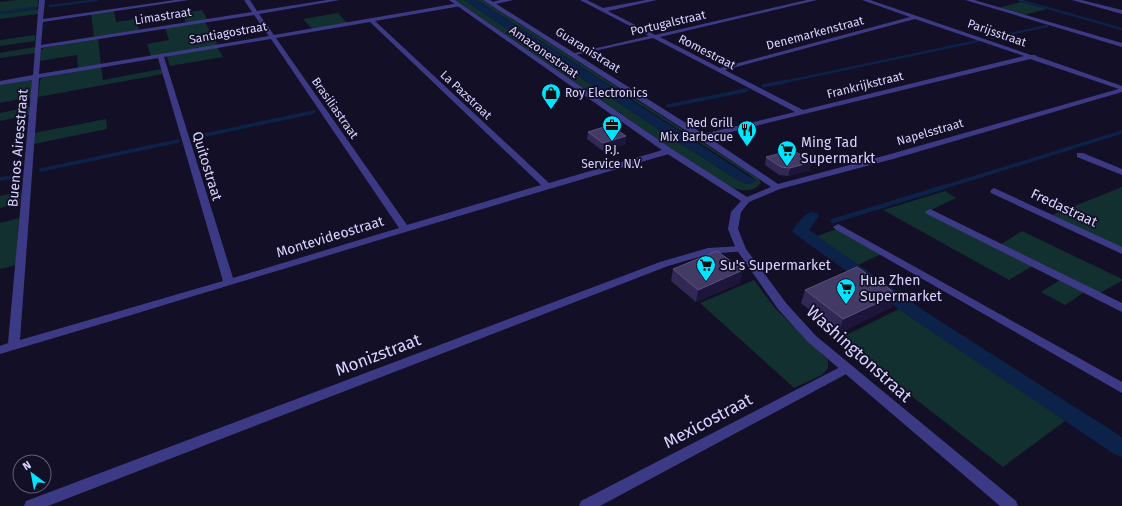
<svg xmlns="http://www.w3.org/2000/svg" width="1122" height="506" viewBox="0 0 1122 506" font-family="'Fira Sans',sans-serif">
	<style>
		.green { fill: #12302f }
		.water { fill: #0c2248 }
		.lines { fill: none; stroke-linecap: round; stroke-linejoin: round }
		.stream-far2 { stroke: #0c2248; stroke-width: 2.5 }
		.stream-far1 { stroke: #0c2248; stroke-width: 3.5 }
		.stream { stroke: #0c2248; stroke-width: 4.5 }
		.canal { fill: #0c2248; fill-rule: evenodd }
		.minor { fill: #3d3a85; fill-rule: evenodd }
		.tertiary { fill: #3d3a85; fill-rule: evenodd }
		.wall { fill: #312854 }
		.shaded-wall { fill: #1d163a }
		.building { fill: #433a66; stroke: #5a527e }
		.labels { text-anchor: middle; dominant-baseline: central; stroke-width: 3.5; stroke-linejoin: round; paint-order: stroke }
		.far-street-label { font-size: 12px; fill: #d9d4ff; stroke: #130f26 }
		.far-poi-label { font-size: 12px; fill: #d9d4ff; stroke: #130f26; text-anchor: start }
		.poi-label { font-size: 14px; fill: #d9d4ff; stroke: #130f26; text-anchor: start }
		.street-label { font-size: 14px; fill: #d9d4ff; stroke: #130f26 }
		.near-street-label { font-size: 17px; fill: #d9d4ff; stroke: #130f26 }
	</style>
	<rect width="100%" height="100%" fill="#130f26"/>
	<!-- green -->
	<path class="green" d="M17,0H38V7L0,13V2Z
		M455,0H464L667,135L741,182L748,184L756,181L751,176L477,0H483L759,179L761,183C746,199 728,185 713,177Z
		M1021,2L1047,9L1024,15L998,8Z
		M38,9V14L0,19V14Z
		M202,10L208,20L186,23L182,13Z
		M114,11L116,22L136,19L139,30L94,37L91,14Z
		M338,13L347,23L312,29L303,19Z
		M205,22L218,45L151,56L147,44L169,40L165,28Z
		M35,35V41L0,46V40Z
		M98,38L101,65L78,69L77,55L40,61L41,50L44,48Z
		M35,47V53L0,58V53Z
		M217,47L223,57L170,66L167,57V56Z
		M101,67L103,80L161,69L163,74L38,97L40,80L42,78Z
		M30,79L33,80L32,97L0,103V84Z
		M30,107L29,115L0,121V113Z
		M106,119L107,129L34,144V133Z
		M1122,187V248L1052,215Z
		M21,191L20,203L0,208V196Z
		M945,191L956,198L927,212L1034,265L1009,280L883,210Z
		M19,218L16,265L0,269V223Z
		M836,229L881,254L856,266L815,237Z
		M1022,231L1122,279V281L1098,294L1000,245Z
		M1063,278L1086,291L1065,305L1041,292Z
		M754,280L775,308L828,360V368L822,375L794,388L700,303Z
		M903,307L1065,421L1003,467L838,339Z"/>
	<!-- water -->
	<path class="water" d="M464,0H477L756,181L748,184L741,182L667,135Z"/>
	<g class="lines">
		<!-- stream-far2 -->
		<path class="stream-far2" d="M1019,0L1122,29
			M50,6L97,0
			M0,13L35,8
			M992,38L1047,26
			M784,82L978,41"/>
		<!-- stream-far1 -->
		<path class="stream-far1" d="M763,86L788,81
			M668,106L747,90
			M200,136L314,112
			M41,170L178,141
			M0,179L17,176
			M941,188L1122,132"/>
		<!-- stream -->
		<path class="stream" d="M833,221L944,187"/>
		<!-- canal -->
		<path class="canal" d="M812,212L817,213L819,216L809,230L926,312L1122,437V457L1114,454L914,320L795,234L792,231C797,224 803,214 812,212Z"/>
		<!-- minor -->
		<path class="minor" d="M39,0H45L43,19L175,0H189L43,22L41,45L252,12L244,0H250L257,11L327,0H340L259,14L274,35L459,3L461,4V6L375,21L549,183L666,149H672L673,151L672,153C447,218 224,288 0,354V346L8,343L32,80L0,85V81L33,75ZM254,15L269,36L39,74L41,48ZM370,22L541,185L407,225L276,38ZM271,39L399,228L233,278L164,57ZM158,58L223,281L20,340L39,78Z
			M500,0H513L491,5L488,3Z
			M580,0H587L603,8L646,0H657L608,11L655,35L807,0H817L660,37L720,68L910,17L862,0H870L1031,55H1035L1036,56L1122,86V90L1030,59L702,139L698,137L699,135L795,112L653,38L571,56V54L649,36ZM915,19L1024,56L803,110L725,70Z
			M1072,0H1081L1122,10V14Z
			M1077,153H1083L1122,169V175L1077,157Z
			M994,188L1122,247V254L991,193L990,191Z
			M930,209L1122,303V312L927,214L925,212Z
			M838,224L1122,382V393L835,229L833,227Z
			M741,246L746,249L745,251L709,254L668,266L48,506H24L26,501L660,262L708,248Z
			M846,364L850,366L852,369L850,372L600,506H579L581,501Z"/>
		<!-- tertiary -->
		<path class="tertiary" d="M449,0H455L672,149L747,197L771,187L699,139L483,0H490L705,135L778,184L887,155L1122,88V92L893,159L780,189L749,202L741,212L738,229L746,249L786,303L816,336L1016,501L1018,506H1000L808,342L778,309L736,249L728,229L731,212L741,201L666,153Z
			M965,0H974L1122,43V47Z"/>
	</g>
	<!-- wall -->
	<path class="wall" d="M588,132L626,144L603,151L587,139Z
		M766,157L810,170L788,176L779,175L765,165Z
		M673,269L740,283L696,302L671,281Z
		M805,290L892,307L839,333L801,303Z"/>
	<!-- shaded-wall -->
	<path class="shaded-wall" d="M626,136V144L603,151V143Z
		M812,162L810,170L788,176L790,168Z
		M743,270L740,283L696,302L698,290Z
		M897,294L892,307L839,333L843,319Z"/>
	<!-- building -->
	<path class="building" d="M610,125L626,136L603,143L588,132Z
		M793,150L812,162L790,168L781,167L766,157Z
		M717,251L743,270L698,290L673,269Z
		M857,267L897,294L843,319L805,290Z"/>
	<!-- icons -->
	<defs>
		<g id="shop-pin" transform="scale(1)"><path d="M0 17L-7.5 6A9.5 9.5 0 1 1 7.5 6Z" fill="#00e5ff" stroke="#130f26"/><path d="M-5-2.5h2.3a2.7 3.5 0 0 1 5.4 0H5L5.5 6h-11ZM-1.5-2.5h3a1.5 2.3 0 0 0-3 0Z" fill="#111"/></g>
		<g id="office-pin" transform="scale(1)"><path d="M0 17L-7.5 6A9.5 9.5 0 1 1 7.5 6Z" fill="#00e5ff" stroke="#130f26"/><path d="M-6-3h4V-5.5h4V-3h4V5H-6ZM-1-4.5V-3h2v-1.5ZM-6 0V1H6V0Z" fill="#111"/></g>
		<g id="restaurant-pin" transform="scale(1)"><path d="M0 17L-7.5 6A9.5 9.5 0 1 1 7.5 6Z" fill="#00e5ff" stroke="#130f26"/><path d="M-5-6h1v4h1v-4h1v4h1v-4h1v5L-1.5 .5V6h-2V.5L-5-1ZM5-6V6H3V1.5H1.5Q1.5-4 5-6Z" fill="#111"/></g>
		<g id="supermarket-pin" transform="scale(1)"><path d="M0 17L-7.5 6A9.5 9.5 0 1 1 7.5 6Z" fill="#00e5ff" stroke="#130f26"/><path d="M-6-5.5h2.5l.6 2H6L4.5 2H-2.5L-4.4-4H-6ZM-1.5 3.2a1.3 1.3 0 1 0 .1 0ZM3 3.2a1.3 1.3 0 1 0 .1 0Z" fill="#111"/></g>
	</defs>
	<g fill-rule="evenodd">
		<use href="#shop-pin" x="551" y="93"/>
		<use href="#office-pin" x="612" y="125"/>
		<use href="#restaurant-pin" x="747" y="130"/>
		<use href="#supermarket-pin" x="787" y="150"/>
		<use href="#supermarket-pin" x="706" y="265"/>
		<use href="#supermarket-pin" x="846" y="288"/>
	</g>
	<g class="labels">
		<!-- far-street labels -->
		<g class="far-street-label">
			<text transform="translate(163 16) rotate(-9)">Limastraat</text>
			<text transform="translate(668 23) rotate(-13)">Portugalstraat</text>
			<text transform="translate(228 33) rotate(-10)">Santiagostraat</text>
			<text transform="translate(815 33) rotate(-15)">Denemarkenstraat</text>
			<text transform="translate(997 33) rotate(19)">Parijsstraat</text>
			<text transform="translate(588 50) rotate(32)">Guaranistraat</text>
			<text transform="translate(544 52) rotate(35)">Amazonestraat</text>
			<text transform="translate(707 52) rotate(27)">Romestraat</text>
			<text transform="translate(865 85) rotate(-14)">Frankrijkstraat</text>
			<text transform="translate(466 95) rotate(43)">La Pazstraat</text>
			<text transform="translate(335 108) rotate(55)">Brasiliastraat</text>
			<text transform="translate(930 132) rotate(-16)">Napelsstraat</text>
		</g>
		<!-- far-poi labels -->
		<g class="far-poi-label">
			<text x="565" y="93">Roy Electronics</text>
			<text x="733" y="123" text-anchor="end">Red Grill<tspan x="733" dy="14">Mix Barbecue</tspan></text>
			<text x="612" y="150" text-anchor="middle">P.J.<tspan x="612" dy="14">Service N.V.</tspan></text>
		</g>
		<!-- poi labels -->
		<g class="poi-label">
			<text x="801" y="142">Ming Tad<tspan x="801" dy="16">Supermarkt</tspan></text>
			<text x="720" y="265">Su's Supermarket</text>
			<text x="860" y="280">Hua Zhen<tspan x="860" dy="16">Supermarket</tspan></text>
		</g>
		<!-- street labels -->
		<g class="street-label">
			<text transform="translate(18 148) rotate(-85)">Buenos Airesstraat</text>
			<text transform="translate(207 166) rotate(73)">Quitostraat</text>
			<text transform="translate(1064 208) rotate(25)">Fredastraat</text>
			<text transform="translate(330 237) rotate(-17)">Montevideostraat</text>
		</g>
		<!-- near-street labels -->
		<g class="near-street-label">
			<text transform="translate(859 354) rotate(42)">Washingtonstraat</text>
			<text transform="translate(378 355) rotate(-21)">Monizstraat</text>
			<text transform="translate(708 421) rotate(-28)">Mexicostraat</text>
		</g>
	</g>
	<!-- north arrow -->
	<g transform="translate(32 474) rotate(328)"><circle r="19" fill="#130f26" stroke="#625e7d"/>
	<path d="M0-3L7 15L0 10L-7 15Z" fill="#00e5ff"/>
	<text y="-6" font-size="11" font-weight="bold" text-anchor="middle" fill="#d9d4ff">N</text>
	</g>
</svg>
